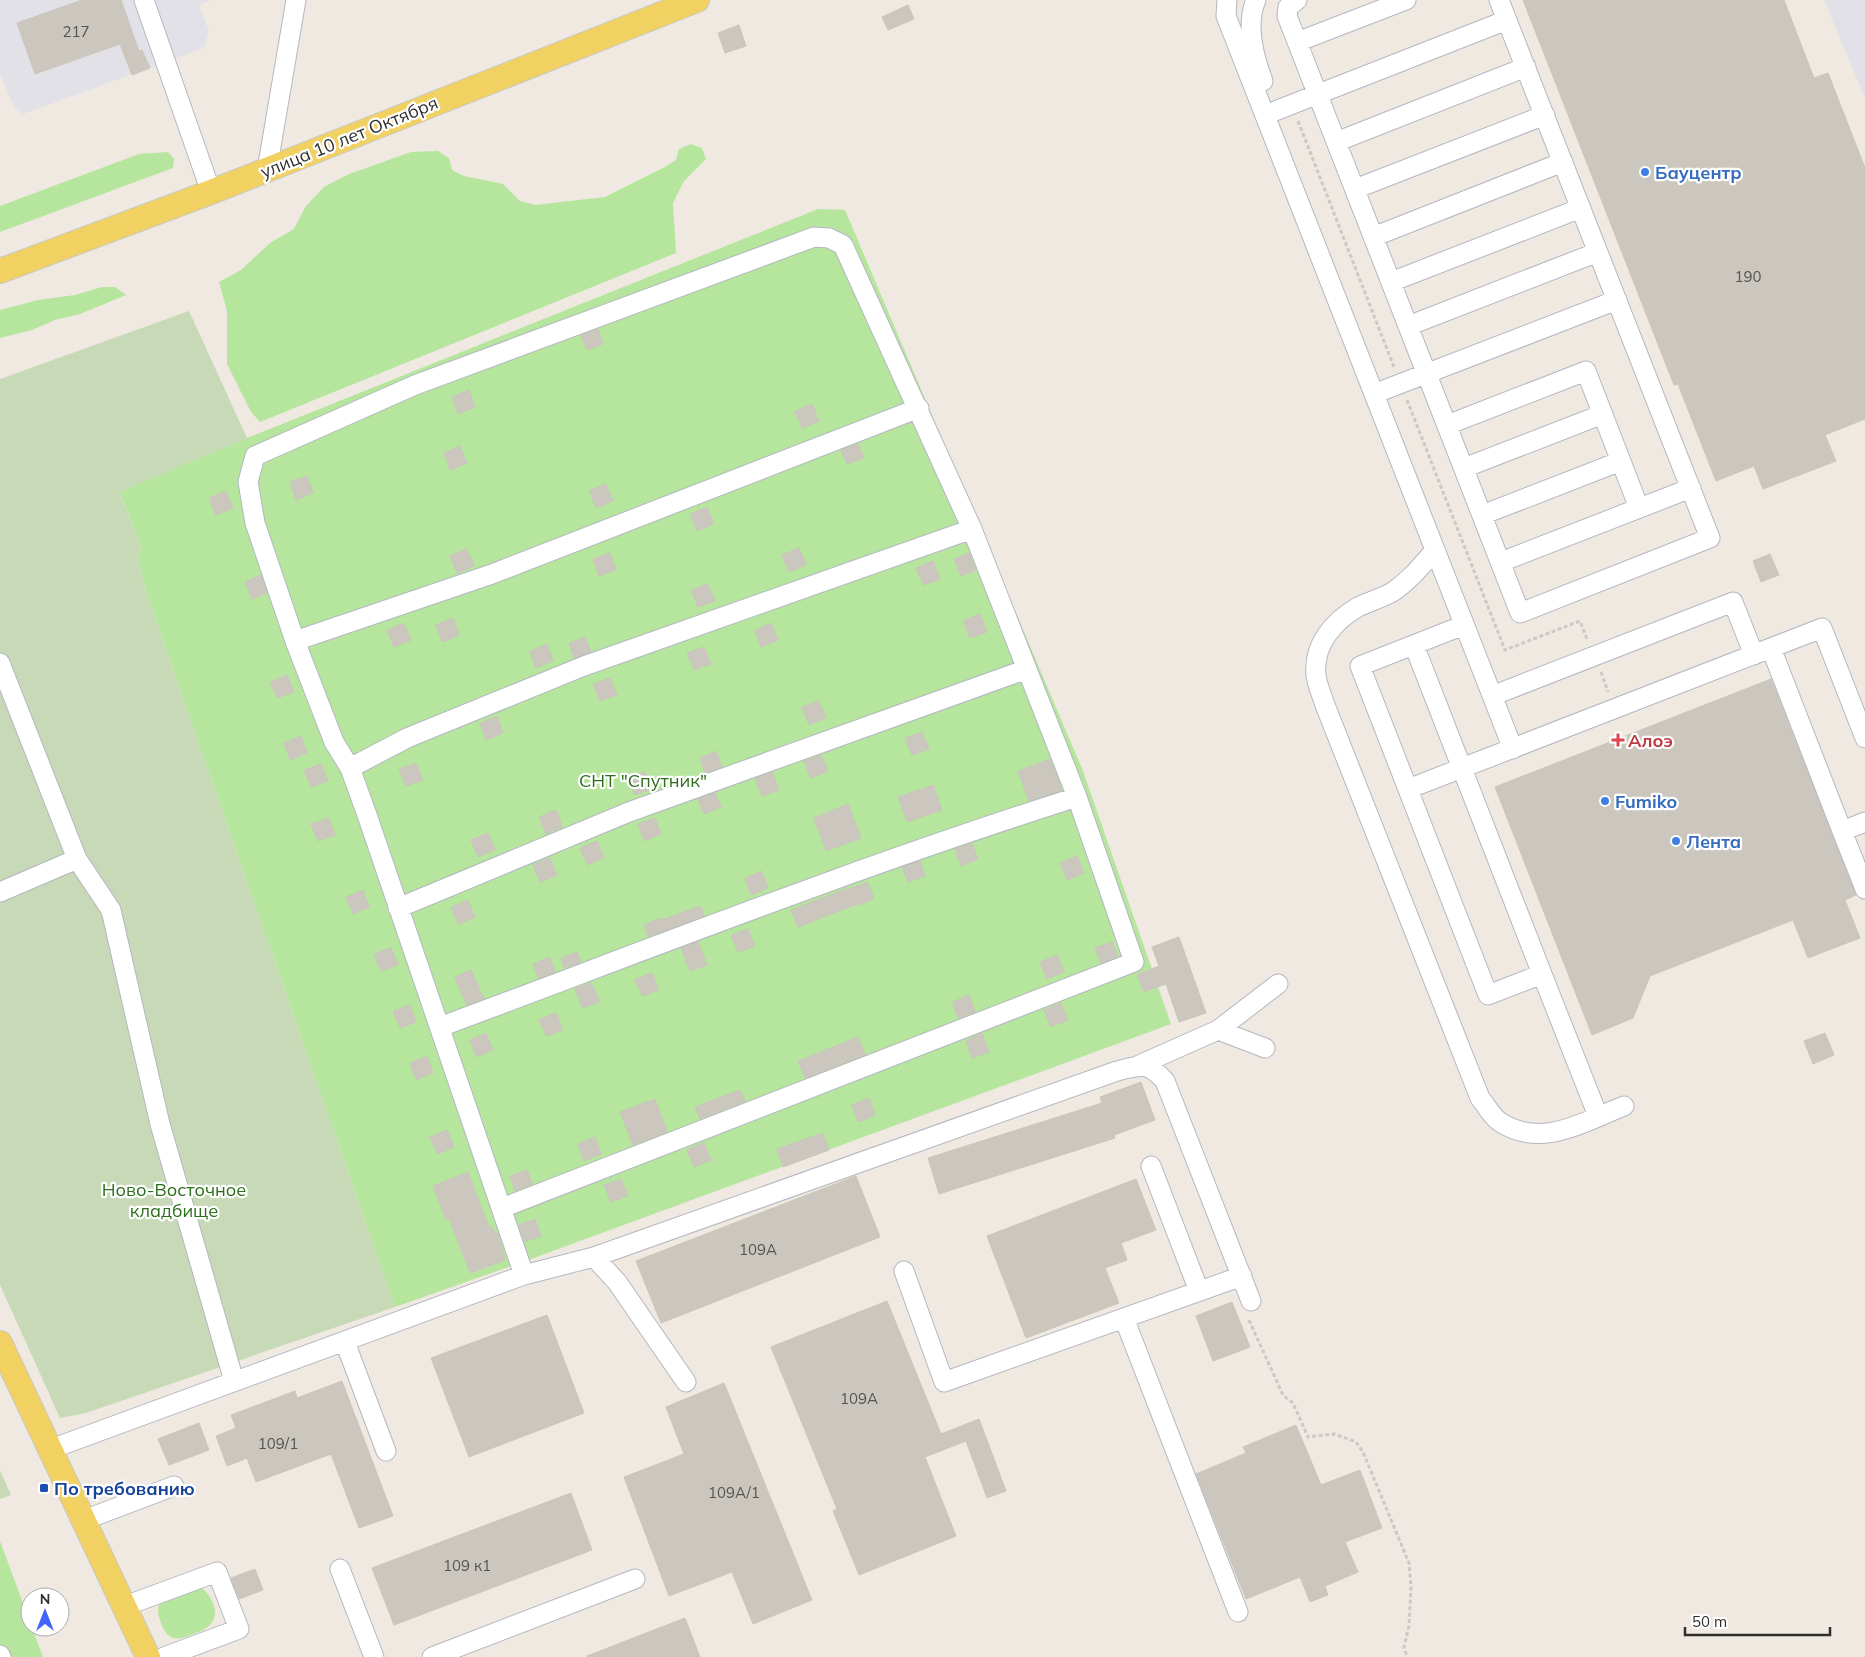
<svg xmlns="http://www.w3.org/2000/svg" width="1865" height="1657" viewBox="0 0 1865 1657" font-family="Mulish,sans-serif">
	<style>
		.industrial { fill: #e3e1e8 }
		.green { fill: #b6e59e }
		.cemetery { fill: #c8d9b8 }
		.building { fill: #cbc7bf; stroke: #cbc5ba }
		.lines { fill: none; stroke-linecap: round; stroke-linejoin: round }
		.minor-casing { stroke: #b4b7c1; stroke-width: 21 }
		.major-casing { stroke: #c9c9c9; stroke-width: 26 }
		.path { stroke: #c9c9c9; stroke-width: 3; stroke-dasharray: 4 2.5; stroke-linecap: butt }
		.minor { stroke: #fff; stroke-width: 19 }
		.major { stroke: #f2d163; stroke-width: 24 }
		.shop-dot { fill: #3f7fe0; stroke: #fff; stroke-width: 2 }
		.health-dot { fill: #e0444e; stroke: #fff; stroke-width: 2 }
		.transit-dot { fill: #1a4fb4; stroke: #fff; stroke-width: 2 }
		.labels { text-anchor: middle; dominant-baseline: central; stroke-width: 4.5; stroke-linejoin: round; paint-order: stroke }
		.number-label { font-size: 15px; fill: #555452 }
		.street-label { font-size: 18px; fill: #2e2e2e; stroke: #fff }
		.shop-label { font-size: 18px; font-weight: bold; fill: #366cbe; stroke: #fff; text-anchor: start }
		.health-label { font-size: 18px; font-weight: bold; fill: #be3a42; stroke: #fff; text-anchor: start }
		.park-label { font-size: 18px; fill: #2c6e1b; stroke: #fff }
		.transit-label { font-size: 18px; font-weight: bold; fill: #164399; stroke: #fff; text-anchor: start }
	</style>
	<rect width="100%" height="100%" fill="#efe9e1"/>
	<!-- industrial -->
	<path class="industrial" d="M0,0H212L199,5L209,31L204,48L23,114L14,107L0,74Z
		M1824,0H1865V98Z"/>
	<!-- green -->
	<path class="green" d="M691,144L702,148L706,159L684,181L673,203L676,253L260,422L251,412L227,364V311L219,282L241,270L270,243L294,229L306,206L324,187L349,174L411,152L438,151L449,158L452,170L464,176L503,184L520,201L535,205L605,197L665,167L676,160L679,149Z
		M168,152L174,159L173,168L0,232V206L139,154Z
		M818,209L845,210L1083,771L1171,1024L520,1263L395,1307L146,592L138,559L141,546L119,491L247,438Z
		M102,287H115L126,295L80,314L55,320L32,330L0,338V310L38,300L75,295Z
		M0,1541L30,1622V1627H32L43,1657H0Z
		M200,1587C213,1595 223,1618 206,1628C203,1630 199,1632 196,1633C181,1639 169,1644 162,1625C158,1615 156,1610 161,1600Z"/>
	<!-- cemetery -->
	<path class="cemetery" d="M189,311L247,438L119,492L141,546L138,559L146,592L395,1307L86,1413L60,1418L0,1285V379Z
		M0,1470L11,1495L0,1499Z"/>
	<!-- building -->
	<path class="building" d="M82,0H121L139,51L142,50L150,68L132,75L120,44L35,74L17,23Z
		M1523,0H1784L1814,78L1828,73L1865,168V419L1825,435L1836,461L1763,489L1754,466L1716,481L1678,384L1674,385Z
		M908,5L914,19L888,30L882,17Z
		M739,25L746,46L725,53L718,33Z
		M598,329L603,344L587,350L581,335Z
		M469,390L475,407L458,414L452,397Z
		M812,404L819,421L802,428L795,411Z
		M858,444L864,458L847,464L841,450Z
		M460,446L467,463L450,470L444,453Z
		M307,476L313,493L296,500L290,482Z
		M606,484L613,501L596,508L589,491Z
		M226,491L233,508L216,515L209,498Z
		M707,507L714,524L697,531L690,514Z
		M799,548L806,565L789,572L782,555Z
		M467,549L474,566L457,573L450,556Z
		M610,553L616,570L599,576L593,559Z
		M969,553L976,570L961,576L954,559Z
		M1770,554L1779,575L1761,582L1753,561Z
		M933,561L940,579L923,585L916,568Z
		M261,575L267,593L252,599L245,582Z
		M708,584L715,601L698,607L691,590Z
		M980,614L987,632L970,638L963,621Z
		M453,618L459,635L442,642L436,625Z
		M404,623L411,640L394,647L387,630Z
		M771,623L778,640L761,647L755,630Z
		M585,637L591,652L574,658L569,643Z
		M547,644L553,661L536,668L530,651Z
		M704,647L711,664L694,670L687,653Z
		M287,675L294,692L277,698L270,682Z
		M610,678L617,695L600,701L593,684Z
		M1771,679L1856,895L1845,900L1860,938L1808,958L1793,920L1650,976L1633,1018L1592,1035L1495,787Z
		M819,701L826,718L809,725L802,707Z
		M497,716L503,733L486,740L480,723Z
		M922,732L929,749L912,755L905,738Z
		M301,736L307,753L290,760L284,743Z
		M716,751L722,767L705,773L700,758Z
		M821,755L828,771L811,778L804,761Z
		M1050,759L1062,790L1029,801L1018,771Z
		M416,763L423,780L406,786L399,769Z
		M321,764L328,781L311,787L304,770Z
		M645,772L652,789L635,795L628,778Z
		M772,772L779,790L762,796L755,779Z
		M933,785L942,810L907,822L898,797Z
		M715,793L721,807L704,814L698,799Z
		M848,804L861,838L826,851L814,818Z
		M556,810L562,827L546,834L539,817Z
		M329,818L335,835L318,841L311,824Z
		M655,818L661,834L644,841L638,824Z
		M488,833L495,850L478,857L471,840Z
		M597,841L604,858L587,865L580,848Z
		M972,844L978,859L961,866L955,849Z
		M1077,856L1084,873L1067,880L1060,863Z
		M550,858L557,875L540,882L533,865Z
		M920,861L925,876L908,882L902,867Z
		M762,871L768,888L751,895L745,878Z
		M868,882L874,899L858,905L857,904L798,927L791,910L846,889V890Z
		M363,890L369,907L353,914L346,897Z
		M468,900L475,917L458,924L451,907Z
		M700,906L704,916L648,937L644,925L661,918L662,920Z
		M748,929L755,946L738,952L731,935Z
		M1179,937L1206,1013L1179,1022L1166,984L1144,992L1137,975L1159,966L1152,947Z
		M698,942L707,965L690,971L681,948Z
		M1112,942L1118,956L1101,963L1095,948Z
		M391,948L398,965L381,971L374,954Z
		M577,952L581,962L564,968L561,958Z
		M1057,955L1064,972L1047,979L1040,962Z
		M550,957L555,972L538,978L533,964Z
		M471,970L484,999L467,1005L455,977Z
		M652,973L659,990L642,996L635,979Z
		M590,983L591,986L593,985L599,1002L582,1008L575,988Z
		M969,995L975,1012L958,1018L952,1002Z
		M1061,1003L1068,1020L1051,1027L1044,1010Z
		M410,1005L416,1022L400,1028L393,1011Z
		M556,1013L563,1030L546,1036L539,1019Z
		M486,1033L493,1050L476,1057L470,1040Z
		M982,1033L989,1052L972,1058L966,1041Z
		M1825,1033L1834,1055L1813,1064L1804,1041Z
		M858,1037L865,1055L805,1078L798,1061Z
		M427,1056L433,1073L416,1080L410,1063Z
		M1141,1082L1155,1120L1114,1135L1115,1138L939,1194L928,1158L1102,1103L1100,1097Z
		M740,1090L745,1101L700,1119L695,1107Z
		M869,1098L875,1115L858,1122L852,1105Z
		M655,1099L667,1132L633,1145L620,1112Z
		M447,1130L454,1147L437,1154L430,1137Z
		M823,1133L829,1150L783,1167L777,1149Z
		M595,1137L601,1154L584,1161L578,1144Z
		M704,1143L711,1160L694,1167L687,1150Z
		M527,1170L532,1184L515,1191L510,1176Z
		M468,1172L489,1228L492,1226L495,1234L498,1233L505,1260L470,1273L449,1218L446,1219L433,1186Z
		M856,1176L880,1237L661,1323L636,1261Z
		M621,1179L628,1196L611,1202L604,1185Z
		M1136,1179L1156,1230L1121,1243L1127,1260L1105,1268L1119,1303L1026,1338L987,1236Z
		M535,1219L541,1236L525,1242L519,1225Z
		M887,1301L941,1434L979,1419L1006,1491L987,1498L966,1441L925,1457L956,1536L859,1575L833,1511L837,1509L771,1347Z
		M1232,1302L1250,1347L1213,1361L1196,1316Z
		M547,1315L584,1413L469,1457L431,1358Z
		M342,1381L393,1516L359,1528L331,1454L256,1482L247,1458L227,1466L216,1436L236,1428L231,1415L295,1391L297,1398Z
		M724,1383L812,1600L753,1624L732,1572L669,1596L624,1477L684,1454L666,1407Z
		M199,1423L209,1450L169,1465L158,1439Z
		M1296,1425L1321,1485L1360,1470L1382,1528L1345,1542L1358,1572L1325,1586L1328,1595L1310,1602L1300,1577L1246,1599L1196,1474L1246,1453L1243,1447Z
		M571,1493L592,1550L394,1625L372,1568Z
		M255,1569L263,1590L239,1599L231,1578Z
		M685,1618L700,1657H587V1656Z"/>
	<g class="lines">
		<!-- minor casing -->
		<g class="minor-casing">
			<path id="minor" d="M144,0L211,192
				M1227,0L1226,16L1513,749
				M1256,0C1245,25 1254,57 1263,81
				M1297,0L1288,7L1287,16L1520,613L1710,538L1499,0
				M1297,42L1406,0
				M1275,111L1507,20
				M1336,142L1526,67
				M267,170L296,0
				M1355,189L1545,115
				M1373,237L1563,162
				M1391,282L1581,208
				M1408,326L1598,252
				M1384,390L1617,300
				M1447,425L1586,371L1639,508
				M1464,468L1603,414
				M1482,515L1621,461
				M1435,550C1422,565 1410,580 1394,591C1383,598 1370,601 1358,607C1334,621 1313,644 1316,675C1317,685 1322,695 1325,705L1480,1098C1486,1105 1492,1117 1500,1122C1541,1149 1583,1122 1624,1106
				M1501,562L1691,488
				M295,641L492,574L919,408
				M1414,645L1542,974L1488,995L1360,666L1464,625
				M1771,648L1842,831L1865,822
				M0,663L77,859L111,910L160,1124L234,1381
				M1502,692L1733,602L1754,655
				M350,768L407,738L584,666L972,529
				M1408,789L1822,628L1865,738
				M1842,831L1865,889
				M0,892L77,859
				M398,908L629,812L1027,669
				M1542,974L1598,1116
				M440,1027C652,948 862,865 1077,797
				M1218,1030L1265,1048
				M1137,1066L1218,1030L1278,984
				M1151,1166L1199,1291
				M502,1208L1134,962L1077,797L972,529L843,245L829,238L814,237L415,385L255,456L248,482L255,523L295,641L334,742L350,768L366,812L524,1275
				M594,1257L617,1282L686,1382
				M904,1271L944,1382L1242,1276
				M1124,1318L1238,1612
				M345,1342L386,1451
				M51,1449L524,1275L594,1257L1117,1071C1140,1065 1148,1062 1165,1081L1251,1301
				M84,1520L174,1486
				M340,1569L374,1657
				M125,1606L217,1572L239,1629L164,1657
				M0,1655L1,1657
				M432,1657L635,1579"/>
		</g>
		<!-- major casing -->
		<g class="major-casing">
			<path id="major" d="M0,271L211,192L697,0
				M0,1343L148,1657"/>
		</g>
		<!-- path -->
		<path class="path" d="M1298,121L1394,367
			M1407,400L1505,650L1580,621L1587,639
			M1601,672L1608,692
			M1249,1320L1283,1395L1293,1403L1308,1437L1334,1434L1356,1442L1363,1452L1409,1563L1411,1587L1409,1626L1404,1647L1407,1657"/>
		<!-- minor -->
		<use href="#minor" class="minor"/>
		<!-- major -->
		<use href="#major" class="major"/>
	</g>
	<!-- markers -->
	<g class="shop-dot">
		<circle cx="1645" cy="172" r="5"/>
		<circle cx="1605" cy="801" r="5"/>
		<circle cx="1676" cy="841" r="5"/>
	</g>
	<path class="health-dot" d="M1615.5 732.5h5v5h5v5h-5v5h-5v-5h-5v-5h5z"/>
	<rect class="transit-dot" x="39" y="1483" width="10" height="10" rx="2.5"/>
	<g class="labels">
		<!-- number labels -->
		<g class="number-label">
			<text x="76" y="31">217</text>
			<text x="1748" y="276">190</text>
			<text x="758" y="1249">109А</text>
			<text x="859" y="1398">109А</text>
			<text x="278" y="1443">109/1</text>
			<text x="734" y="1492">109А/1</text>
			<text x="467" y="1565">109 к1</text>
		</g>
		<!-- street labels -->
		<g class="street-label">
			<text transform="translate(349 137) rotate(-22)">улица 10 лет Октября</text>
		</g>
		<!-- shop labels -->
		<g class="shop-label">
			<text x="1655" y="172">Бауцентр</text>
			<text x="1615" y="801">Fumiko</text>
			<text x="1686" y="841">Лента</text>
		</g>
		<!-- health labels -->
		<g class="health-label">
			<text x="1628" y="740">Алоэ</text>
		</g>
		<!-- park labels -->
		<g class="park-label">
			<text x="643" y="780">СНТ "Спутник"</text>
			<text x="174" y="1189">Ново-Восточное<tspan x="174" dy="21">кладбище</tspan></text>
		</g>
		<!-- transit labels -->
		<g class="transit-label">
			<text x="54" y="1488">По требованию</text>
		</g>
	</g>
	<!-- north arrow -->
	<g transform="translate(45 1612)"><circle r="24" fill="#ffffff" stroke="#ababab"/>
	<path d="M0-4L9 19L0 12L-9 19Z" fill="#4264fb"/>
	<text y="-8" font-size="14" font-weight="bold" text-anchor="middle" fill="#2e2e2e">N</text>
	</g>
	<!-- scale -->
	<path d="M1685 1627v8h145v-8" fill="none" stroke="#2e2e2e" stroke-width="2.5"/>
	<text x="1692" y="1627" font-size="15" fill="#2e2e2e" stroke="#ffffff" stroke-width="4" paint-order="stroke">50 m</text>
</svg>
